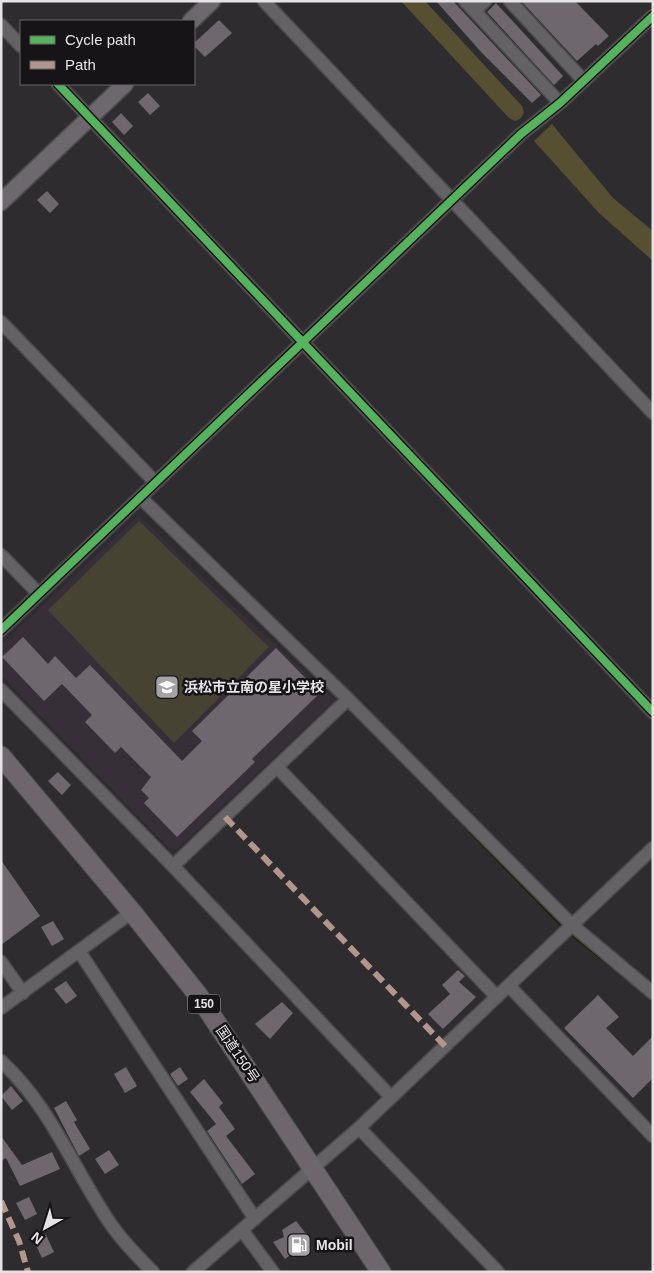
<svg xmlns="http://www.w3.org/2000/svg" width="654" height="1273" viewBox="0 0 654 1273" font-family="Arial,'Noto Sans JP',sans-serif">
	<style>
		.built { fill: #372f38 }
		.green { fill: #474333 }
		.forest { fill: #574f32 }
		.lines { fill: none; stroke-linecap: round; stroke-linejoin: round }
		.stream { stroke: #241d04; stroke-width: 4 }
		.building { fill: #6e676e }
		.minor-casing { stroke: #4c4a4c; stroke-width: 15 }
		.major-casing { stroke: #4c4a4c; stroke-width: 19 }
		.highway-casing { stroke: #4c4a4c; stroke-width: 21 }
		.minor { stroke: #646264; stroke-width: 12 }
		.major { stroke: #6c686d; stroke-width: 16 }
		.highway { stroke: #6d676d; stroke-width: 19 }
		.quiet { stroke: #b2968c; stroke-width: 6; stroke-dasharray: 12 6; stroke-linecap: butt }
		.cycleway-casing { stroke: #161416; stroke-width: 11 }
		.cycleway { stroke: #56b35d; stroke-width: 8 }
		.labels { text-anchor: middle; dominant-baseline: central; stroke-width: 5; stroke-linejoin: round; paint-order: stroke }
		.shield { fill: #161416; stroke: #a8a5a8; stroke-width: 1 }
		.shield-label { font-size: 12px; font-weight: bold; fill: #e6e3e6 }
		.poi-label { font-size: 14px; font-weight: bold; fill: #e6e3e6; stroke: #161416; text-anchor: start }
		.street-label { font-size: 14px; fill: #e6e3e6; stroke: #161416 }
	</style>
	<rect width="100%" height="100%" fill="#2f2c2f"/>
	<!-- built -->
	<path class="built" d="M139,515L184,560L335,700L178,848H169L1,675V645Z"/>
	<!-- green -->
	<path class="green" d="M139,521L269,647L174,743L48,610Z"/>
	<!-- forest -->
	<path class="forest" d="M401,1H425L522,106L524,112L521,118L515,121L509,118Z
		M552,124L613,198L653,231V261L599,213L534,141Z"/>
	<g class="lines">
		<!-- stream -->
		<path class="stream" d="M471,832L561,924
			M573,935L614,968"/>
	</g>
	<!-- building -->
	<path class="building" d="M436,1H453L541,95L532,103L481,52Z
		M521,1H575L609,36L598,46L596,44L577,61Z
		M496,3L563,76L554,85L487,12Z
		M219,20L232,33L205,57L194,46V43Z
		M148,93L160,106L150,115L138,102Z
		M121,113L133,126L124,135L112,122Z
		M47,191L59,204L50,213L37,200Z
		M23,637L48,664L55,656L76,678L90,665L182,761L202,741L192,731L276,648L320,693L252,759L255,762L177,837L144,803L149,798L141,790L151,777L121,747L115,753L85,722L92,715L62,684L44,701L2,657Z
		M58,772L71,785L62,795L48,781Z
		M1,860L40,916L1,945Z
		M53,921L64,939L52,946L41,927Z
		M458,970L465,976L459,982L476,997L443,1029L428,1014L450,994L442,985Z
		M66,981L77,996L66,1004L54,989Z
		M598,995L619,1017L606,1028L633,1056L653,1036V1078L633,1098L564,1028Z
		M282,1002L293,1013L270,1039L255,1024Z
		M126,1067L137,1086L125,1093L114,1074Z
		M180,1067L188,1079L178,1086L170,1074Z
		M204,1079L223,1103L219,1107L235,1129L226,1136L255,1174L242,1184L207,1131L216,1124L190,1092Z
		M11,1086L23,1101L12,1110L1,1096Z
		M66,1101L77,1120L74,1122L90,1149L79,1156L54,1108Z
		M1,1136L22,1165L52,1152L60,1169L20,1186L6,1158L1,1161Z
		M109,1150L119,1165L105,1174L95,1159Z
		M29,1197L37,1214L25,1220L16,1203Z
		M296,1221L311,1240L285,1259L273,1242L284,1237L282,1230Z
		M46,1235L54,1252L42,1258L34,1241Z"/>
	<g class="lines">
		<!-- minor casing -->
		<g class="minor-casing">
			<path id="minor" d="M264,1L653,413
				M465,1L560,103
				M510,1L584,81
				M475,11L485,1
				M1,25L21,46
				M58,84L653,712
				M1,322L154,481
				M141,498L348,699L572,925L653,993
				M1,555L39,594
				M1,630L521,134L560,103L653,16
				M1,690L173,866L391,1097
				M277,767L497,997
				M173,866L348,699
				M79,951L255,1219
				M1,962L23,993
				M509,986L653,1136
				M1,1008L132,912
				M1,1061C52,1108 74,1171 112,1226C124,1243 138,1257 153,1272
				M359,1128L498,1272
				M242,1230L273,1272
				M193,1272L359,1128L653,848"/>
		</g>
		<!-- major casing -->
		<g class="major-casing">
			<path id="major" d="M191,21L212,1
				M1,202L125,84"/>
		</g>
		<!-- highway casing -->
		<g class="highway-casing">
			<path id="highway" d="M1,756L132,912L198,995L381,1272"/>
		</g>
		<!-- minor -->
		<use href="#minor" class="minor"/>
		<!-- major -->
		<use href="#major" class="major"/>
		<!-- highway -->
		<use href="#highway" class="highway"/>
		<!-- quiet -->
		<path class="quiet" d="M225,817L445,1046
			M1,1201L19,1241L28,1272"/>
		<!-- cycleway casing -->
		<g class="cycleway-casing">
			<path id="cycleway" d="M58,84L653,712
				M1,630L521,134L560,103L653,16"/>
		</g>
		<!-- cycleway -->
		<use href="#cycleway" class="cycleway"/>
	</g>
	<!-- icons -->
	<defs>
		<g id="school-square" transform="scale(1.25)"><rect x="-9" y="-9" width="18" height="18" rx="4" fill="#a6a3a6" stroke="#161416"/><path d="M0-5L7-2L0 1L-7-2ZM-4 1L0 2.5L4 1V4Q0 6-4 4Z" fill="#fff"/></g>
		<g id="fuel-square" transform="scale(1.25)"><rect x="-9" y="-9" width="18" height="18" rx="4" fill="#a6a3a6" stroke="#161416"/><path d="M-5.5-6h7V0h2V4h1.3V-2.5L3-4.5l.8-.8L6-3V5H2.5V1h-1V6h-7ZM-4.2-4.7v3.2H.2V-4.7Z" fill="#fff"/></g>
	</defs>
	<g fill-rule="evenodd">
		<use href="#school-square" x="167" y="687"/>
		<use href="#fuel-square" x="299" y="1245"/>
	</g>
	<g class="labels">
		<!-- shield labels -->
		<rect class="shield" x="188" y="994.5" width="32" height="19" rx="4"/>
		<g class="shield-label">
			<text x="204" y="1004">150</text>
		</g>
		<!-- poi labels -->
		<g class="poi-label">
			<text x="184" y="687">浜松市立南の星小学校</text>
			<text x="316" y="1245">Mobil</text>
		</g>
		<!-- street labels -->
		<g class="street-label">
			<text transform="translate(238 1054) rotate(56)">国道150号</text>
		</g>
	</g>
	<!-- border -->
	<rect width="654" height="1273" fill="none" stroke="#e6e3e6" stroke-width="5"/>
	<!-- legend -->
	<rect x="20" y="20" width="175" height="65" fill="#161416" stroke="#696769"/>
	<rect x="30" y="36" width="25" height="8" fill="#56b35d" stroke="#696769"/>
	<text x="65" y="45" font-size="15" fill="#e6e3e6">Cycle path</text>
	<rect x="30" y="61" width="25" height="8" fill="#b2968c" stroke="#696769"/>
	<text x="65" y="70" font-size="15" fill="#e6e3e6">Path</text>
	<!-- north arrow -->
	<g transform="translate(45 1228) rotate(219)" stroke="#161416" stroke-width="4" paint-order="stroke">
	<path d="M0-4L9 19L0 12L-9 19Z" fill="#e6e3e6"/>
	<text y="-8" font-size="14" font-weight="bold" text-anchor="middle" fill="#e6e3e6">N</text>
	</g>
</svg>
